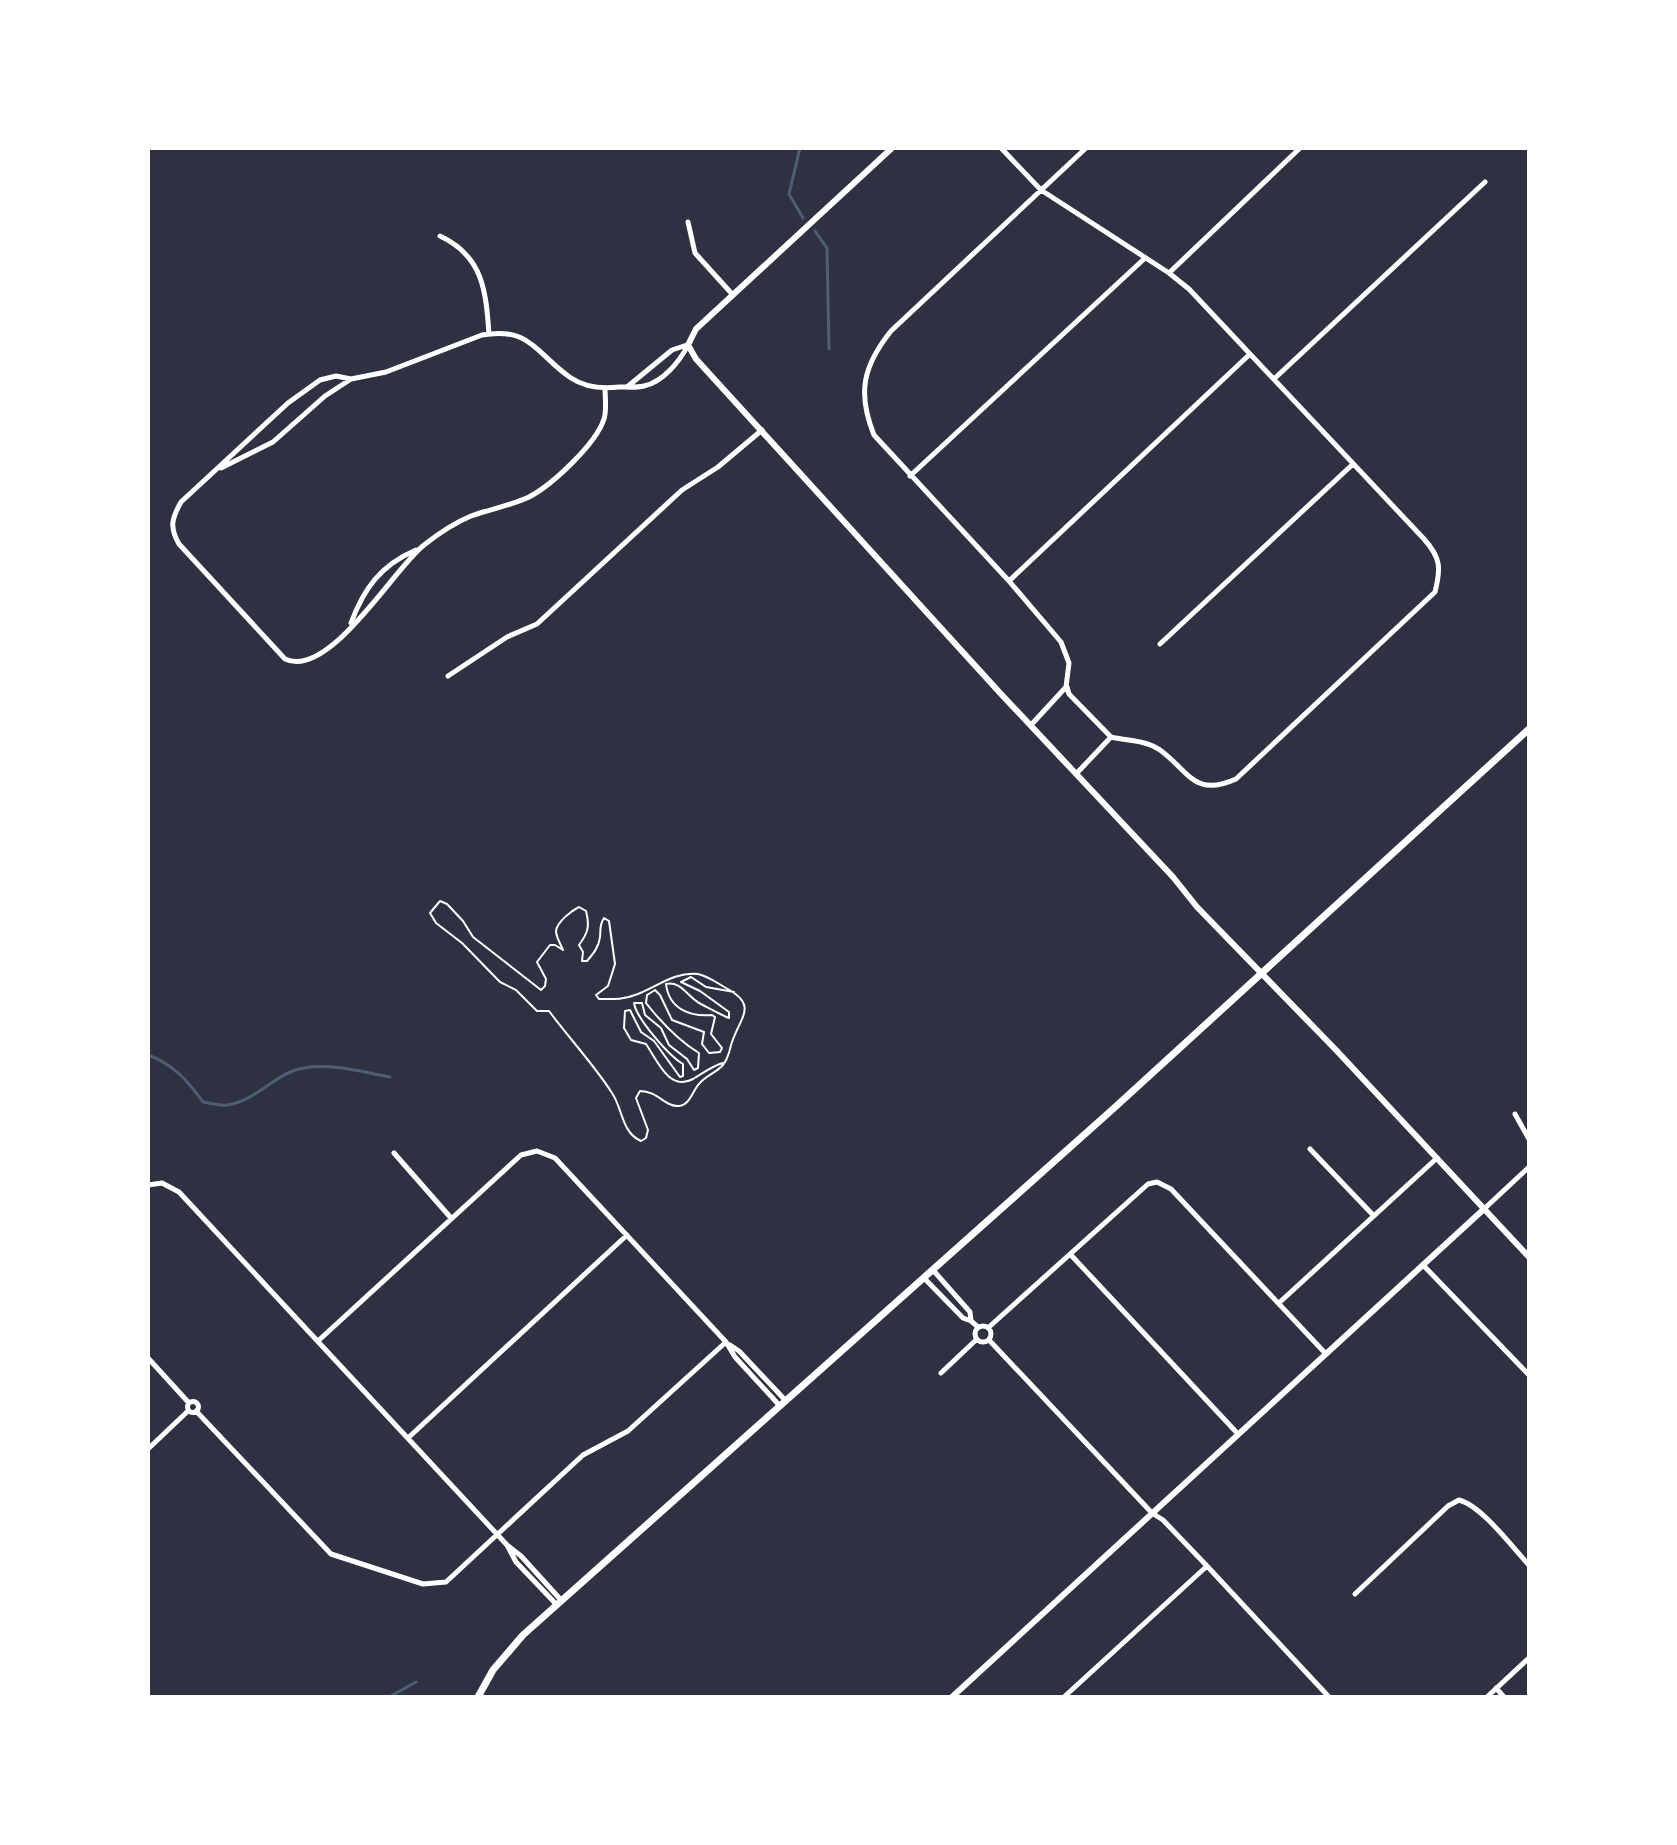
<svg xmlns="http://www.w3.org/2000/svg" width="1677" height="1845" viewBox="0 0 1677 1845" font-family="Lato,sans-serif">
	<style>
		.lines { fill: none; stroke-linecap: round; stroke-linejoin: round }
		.stream { stroke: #4f5d75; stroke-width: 3 }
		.path { stroke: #fff; stroke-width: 2 }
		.minor { stroke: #fff; stroke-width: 5 }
		.tertiary { stroke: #fff; stroke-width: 6 }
		.secondary { stroke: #fff; stroke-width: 7 }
	</style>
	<rect width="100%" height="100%" fill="#2d3142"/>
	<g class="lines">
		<!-- stream -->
		<path class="stream" d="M800,148L789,194L803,218
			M815,231L827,248L829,349
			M148,1055C173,1064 188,1081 203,1102C210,1103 220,1106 227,1105C257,1101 276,1072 304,1068C332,1063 362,1072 390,1077
			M389,1697L416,1682"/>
		<!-- path -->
		<path class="path" d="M440,901L447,904L463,921L473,937L541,990L545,986L546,979L537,962L550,945H555L563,950C561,945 556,937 556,931C557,922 571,911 579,907L586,911C590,926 588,933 579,945L583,952L582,961H587C593,954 599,947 600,937C601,928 599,926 604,918L609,921L615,964L608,986L596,995L599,999C611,999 623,1000 635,995C655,988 675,971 698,974C708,976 717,983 726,988C758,1005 741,1016 732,1042C729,1051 729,1057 723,1065C716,1073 705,1076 699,1084C693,1090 690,1105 679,1106C665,1107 658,1091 640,1091L636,1098L648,1130L646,1138L641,1141C621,1132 623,1109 612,1093C595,1066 569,1038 549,1011H537L516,990L500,982L462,943L436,923L430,913Z
			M723,1063C712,1066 703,1073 693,1079C669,1092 657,1060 646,1044L631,1040L624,1028L625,1011L630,1010L641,1032L654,1041L680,1077L683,1076V1064C669,1056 636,1018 634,1003H642L645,1015L661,1028L669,1045L687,1059L694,1070L698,1068L699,1053C679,1041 661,1022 646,1003L647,995L655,990L660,995L672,1020L704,1032L702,1044L709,1053L720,1052L722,1048L711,1034L715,1017L712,1015C690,1017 669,1009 666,984C681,981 687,996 699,1003C705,1006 723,1016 729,1018V1012L700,991L681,982L691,977L706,987L734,992"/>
		<!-- minor -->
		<path class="minor" d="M1001,148L1041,190L1169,273L1189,289L1424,539C1441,558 1441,568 1435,592L1236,779C1194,798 1189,771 1160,750C1146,740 1127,741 1111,737
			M688,222L695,253L733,295
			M440,236C483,256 486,291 489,334
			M1169,273L1300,148
			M351,379L336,376L320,380L288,403L181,502C172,518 169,527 179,544L285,659C329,680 394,568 424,545C438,534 454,523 471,516C490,509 510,506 529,497C552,485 596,444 604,419C607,410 605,397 605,388
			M1274,379L1485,182
			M627,387L672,350L687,345
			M221,468L273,442L325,396L351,379L386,372L482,335C531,326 537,355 571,378C586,388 602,389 619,387C627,387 636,388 644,386C663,382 680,361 688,345
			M910,476L1144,259
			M1009,581L1250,354
			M351,623C364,588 381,565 416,550
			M1160,644L1353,464
			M448,676L507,637L537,624L682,490L718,467L762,430
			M1067,687L1069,694L1111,737
			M1031,725L1066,687L1069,663L1061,642L1009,581L874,435C857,393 863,366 891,331L1086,148
			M1076,774L1111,737
			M1515,1114L1529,1139
			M1310,1149L1374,1216
			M394,1153L451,1218
			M148,1185L162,1183L179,1192L507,1545
			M1484,1209L1529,1167
			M1070,1254L1238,1434
			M1423,1265L1529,1375
			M933,1270L970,1312L971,1321
			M924,1278L963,1318L971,1321L978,1327
			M1280,1302L1437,1158
			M975 1334a8 8 0 1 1 16 0a8 8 0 1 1-16 0Z
			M989,1327L1148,1184L1157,1182L1171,1189L1326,1354
			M989,1340L1152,1513L1163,1520L1207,1566L1329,1697
			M318,1341L521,1155L537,1151L555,1158L726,1342L735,1357L780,1406
			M730,1345L739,1351L786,1401
			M148,1358L189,1403
			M941,1373L977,1339
			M187.5 1407a5.5 5.5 0 1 1 11 0a5.5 5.5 0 1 1-11 0Z
			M196,1411L331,1554L423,1584L446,1582L583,1455L628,1431L726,1342
			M408,1438L627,1235
			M148,1449L188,1411
			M1355,1594L1448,1506L1459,1500C1482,1506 1512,1547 1529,1565
			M556,1604L516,1562L507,1545L521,1556L561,1600
			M1496,1688L1504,1697
			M1064,1697L1207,1566
			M1487,1697L1529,1658"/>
		<!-- tertiary -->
		<path class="tertiary" d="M892,148L696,329L688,345L696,359L1001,694L1173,877L1197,907L1336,1050L1529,1257
			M952,1697L1484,1209"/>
		<!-- secondary -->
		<path class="secondary" d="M478,1697L493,1670L523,1635L1113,1109L1529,729"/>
	</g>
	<!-- border -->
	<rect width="1677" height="1845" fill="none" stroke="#ffffff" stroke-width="300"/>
</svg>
